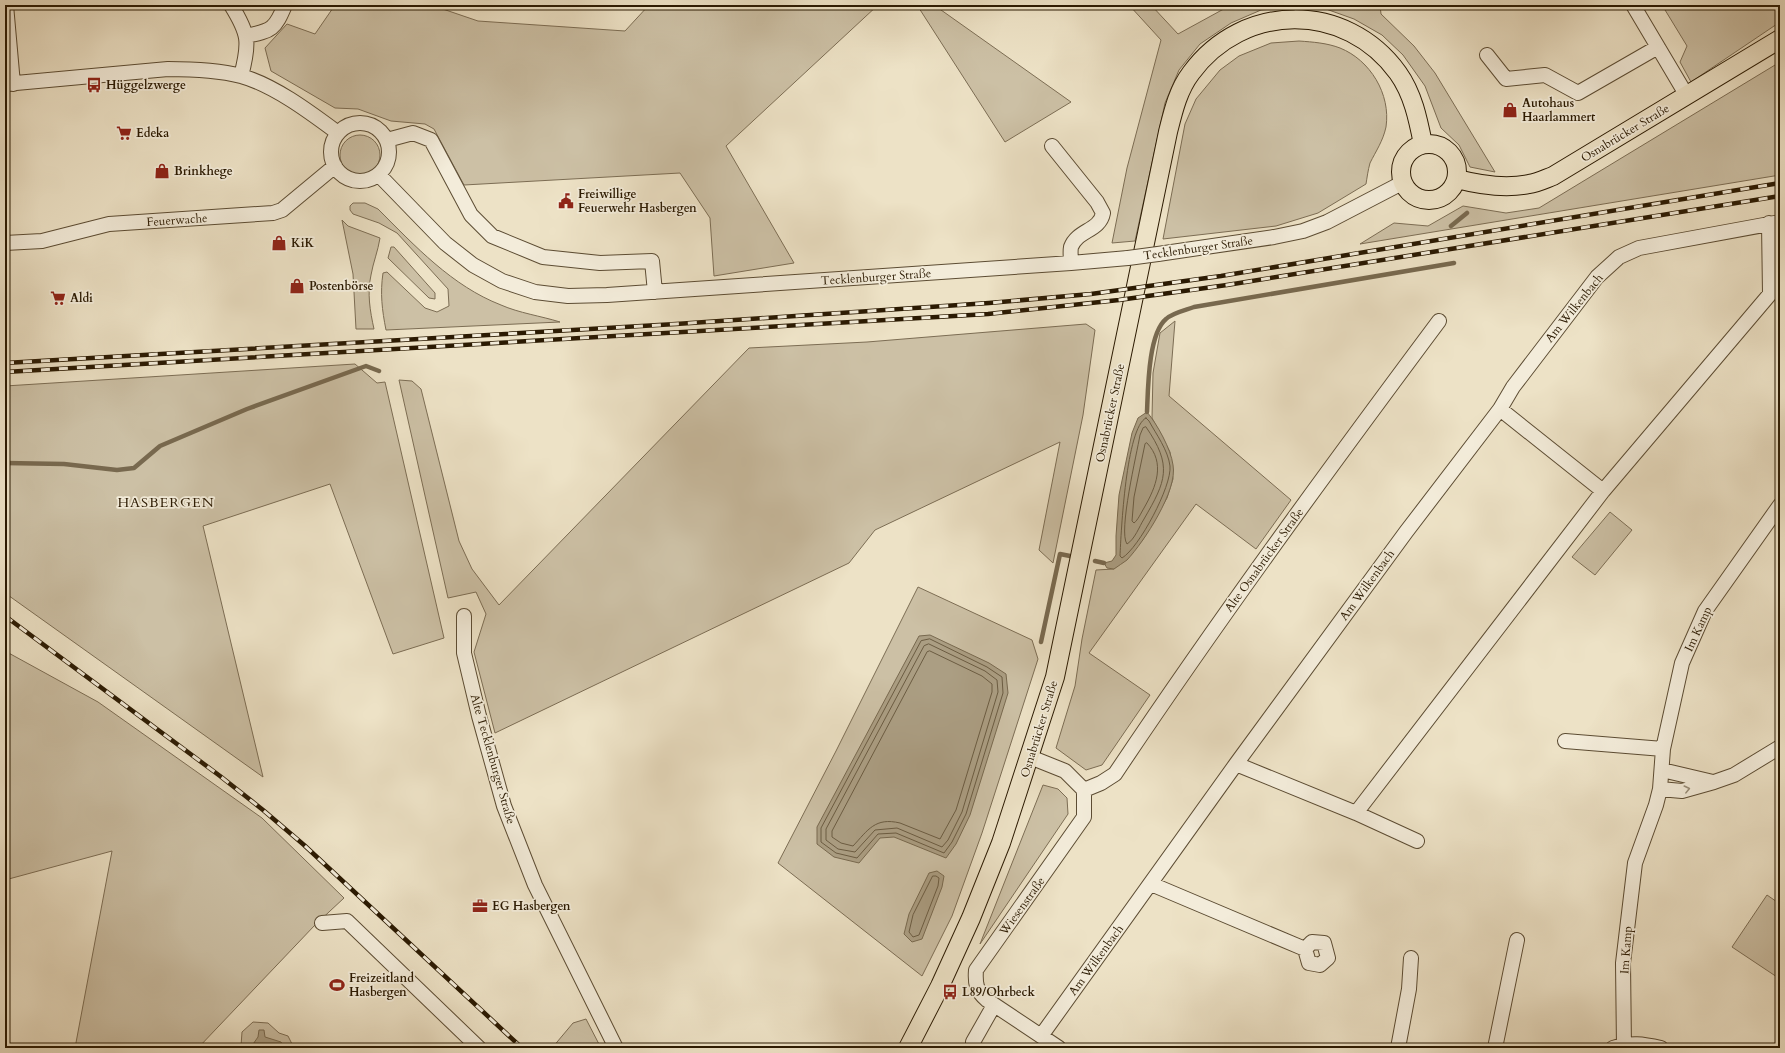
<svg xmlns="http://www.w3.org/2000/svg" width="1785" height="1053" viewBox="0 0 1785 1053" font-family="Cardo,serif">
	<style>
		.green { fill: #ccc0a5; stroke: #7c6d54 }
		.water { fill: #ab9e83; stroke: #78694f }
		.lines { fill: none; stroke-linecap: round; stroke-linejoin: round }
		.shore { stroke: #6b5c42; stroke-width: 1 }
		.stream { stroke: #78694f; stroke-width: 4.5 }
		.minor-casing { stroke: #5c4c33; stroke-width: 16 }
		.major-casing { stroke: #2b1a02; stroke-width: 20 }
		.minor { stroke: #f3ecda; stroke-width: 14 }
		.major { stroke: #ede2c6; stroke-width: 18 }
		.rail-casing { stroke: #2b1a02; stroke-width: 4.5 }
		.rail { stroke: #f3ecda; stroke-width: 3; stroke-dasharray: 9; stroke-linecap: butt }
		.minor-bridge-casing { stroke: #5c4c33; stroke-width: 16; stroke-linecap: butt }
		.minor-bridge { stroke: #f3ecda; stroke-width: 14 }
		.oneway { stroke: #998e79 }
		.labels { text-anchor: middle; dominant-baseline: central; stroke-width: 3.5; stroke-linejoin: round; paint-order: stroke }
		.poi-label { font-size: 12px; font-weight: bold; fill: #2b1a02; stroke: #f3ecda; text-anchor: start }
		.street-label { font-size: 12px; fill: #2b1a02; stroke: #f3ecda }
		.quarter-label { font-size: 14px; letter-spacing: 1px; fill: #2b1a02; stroke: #f3ecda }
	</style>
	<rect width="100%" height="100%" fill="#ede2c6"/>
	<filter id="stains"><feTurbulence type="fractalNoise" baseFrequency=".005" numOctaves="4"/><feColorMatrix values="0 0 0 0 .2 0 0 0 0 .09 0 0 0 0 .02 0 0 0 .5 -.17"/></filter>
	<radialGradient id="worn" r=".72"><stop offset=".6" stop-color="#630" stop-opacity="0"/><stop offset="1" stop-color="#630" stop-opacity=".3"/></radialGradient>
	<!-- green -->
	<path class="green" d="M335,5H431L478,21L625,31L649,5H878L726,146L794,263L714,276L710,218L680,173L464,185L434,129L425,124L391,121L358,109L335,108L271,71L265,48L287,24L315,34Z
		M917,5H934L1071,102L1005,142Z
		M1129,5H1151L1178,34L1231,5H1380L1381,14L1414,46L1435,73L1495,172L1470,167L1459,145L1441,128L1425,86L1403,55L1382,35L1354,19L1326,9L1296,7L1261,10L1231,23L1200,44L1179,70L1165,103L1135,241L1112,243L1127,168L1161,40Z
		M1662,5H1780V22L1691,82L1680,62L1687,46Z
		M1299,41C1313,42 1327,43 1340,48C1370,60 1391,94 1386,127C1383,141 1376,151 1370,163C1368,170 1367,178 1366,184L1318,213L1276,226L1163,239L1185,124L1196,99L1220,70L1239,56L1271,43Z
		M1780,62V175L1360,244L1394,223L1428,226L1463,206L1506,213L1539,208Z
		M340 155a20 20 0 1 1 40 0a20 20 0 1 1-40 0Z
		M353,203H365L378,209C415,246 452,286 501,305C519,313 541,316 560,322L386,330C382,310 380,293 383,273L387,272L425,308L437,312L449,306L448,289L397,233L379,223L353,214L350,210V206Z
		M342,220L348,226L380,238C378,251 373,263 371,275C367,293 370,311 374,329H356L353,274Z
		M391,247H394L435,293V299L429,298L388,258Z
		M1175,321L1169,396L1291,500L1256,549L1196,504L1089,653L1150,695L1102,765L1086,770L1056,748L1075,686L1082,639L1096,570L1114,569L1142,541L1167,498L1173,479L1170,452L1152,418L1153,373L1160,333Z
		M1086,324L1095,330L1083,415L1053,563L1039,550L1060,442L875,530L849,563L495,733L474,652L486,614L476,592L448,598L399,380L412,381L421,389L459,541L472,569L499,605L749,348L867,342Z
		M355,364L377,383L385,382L444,638L393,654L330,484L203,526L263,777L5,593V386Z
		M1610,512L1632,530L1595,575L1572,557Z
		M918,587L1032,640L1038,659L982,833L952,916L922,976L778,863L836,751Z
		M5,651L98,702L262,818L344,898L315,925L198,1048H75L112,851L5,880Z
		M1043,785L1058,789L1067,798L1068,814L980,944Z
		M1767,895L1780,904V979L1732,947Z
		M586,1019L601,1048H552L573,1023Z
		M253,1022L268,1023L279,1033L288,1036L294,1048H239L241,1046L242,1032Z"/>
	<!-- water -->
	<path class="water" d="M1147,412C1157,424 1171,449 1173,465C1178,490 1144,542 1127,560C1123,563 1118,566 1114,569L1107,568L1104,563L1112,561L1116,555V536L1119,495L1132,433L1138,418Z
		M930,635L989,663L1006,674L1008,693L970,815L956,844L946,858L894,837L880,838L859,863L834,857L817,844V827L919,636Z
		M937,871L944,876L942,887L922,939L912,942L904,934L909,914L929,873Z
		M259,1030H264L265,1037L281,1042L285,1048L251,1047L258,1037Z"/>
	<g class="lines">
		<!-- shore -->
		<path class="shore" d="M1146,418L1149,421C1156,434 1168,450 1170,466C1172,486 1139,548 1122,558L1120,556C1121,533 1126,427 1146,418Z
			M1146,427C1173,466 1166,481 1144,519C1139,527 1135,539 1127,544C1118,532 1137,453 1140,435L1143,428Z
			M1147,443C1166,463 1156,487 1144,508C1141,513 1138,520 1134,523L1132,521L1134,497L1145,444Z
			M930,639L987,667L1002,677L1003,693L966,814L952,842L944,853L896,833L878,834L857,858L836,853L821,842V828L921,641Z
			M929,644L985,671L997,680L998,692L962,812L948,840L942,847L897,828L875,830L855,852L838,849L826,840V829L924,646Z
			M930,651L982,676L992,684V692L956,810L940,839L900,823C875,817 868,830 853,846L841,843L832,837V831L927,652Z
			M933,876H936L939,878L938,886L919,935L913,937L909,932L913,915Z"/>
		<!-- stream -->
		<path class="stream" d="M1451,226L1467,213
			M1147,412C1148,390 1148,334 1166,319C1172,313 1186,310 1194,307L1454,263
			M5,463L64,464L117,470L134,468L160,446L247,409L366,366L379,371
			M1095,561L1104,563
			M1041,642L1060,554L1070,556"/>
		<!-- minor casing -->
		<g class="minor-casing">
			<path id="minor" d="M6,5L13,84
				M231,5C249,34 250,42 241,76
				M1633,5L1687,96
				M246,36C272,31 275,29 285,5
				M1487,55L1506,79L1545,75L1578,93L1658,47
				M5,84L168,69C192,69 218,70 241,76C274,85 311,113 338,133
				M331 152a29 29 0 1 1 58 0a29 29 0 1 1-58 0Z
				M387,140L413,133L431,140L471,215L492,236L543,257L600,263L652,261L655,292
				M1052,146L1097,202L1103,213C1100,231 1077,230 1071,247C1070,252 1071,258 1071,263
				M379,175L445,243L473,265L502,281L535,292L568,296L607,295L1071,263L1128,258
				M5,243L42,241L109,224L273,213L282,210L335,166
				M1158,254L1274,237L1303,231L1327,222L1402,183
				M1500,409L1603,491
				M464,616V653L479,716L504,806L535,885L616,1048
				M1565,741L1663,749
				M1030,757L1065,771L1084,790V817L976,970C975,983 976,991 987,1000L1059,1048
				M1236,764L1356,813L1603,491L1770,294L1769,223
				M1662,770L1713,782
				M1660,789L1682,791L1714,782L1734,775L1780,747
				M1084,790L1101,783L1115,774C1218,620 1328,470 1439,321
				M1356,813L1417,841
				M1151,884L1305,949L1309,963L1320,965L1328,958L1324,943L1312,942L1305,949
				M322,923L347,921L479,1048
				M1041,1036L1236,764L1406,532L1500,409L1513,387L1597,277L1619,257L1639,248L1780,222
				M973,1042L994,1005
				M1398,1048L1409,989L1411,958
				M1495,1048L1517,940
				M1613,1048C1631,1042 1643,1044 1661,1048
				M1624,1048L1623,963L1635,863L1656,805L1660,789L1663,749L1682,663L1705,611L1780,505"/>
		</g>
		<!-- major casing -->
		<g class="major-casing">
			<path id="major" d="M1401 172a28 28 0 1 1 56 0a28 28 0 1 1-56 0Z
				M1457,179C1480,185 1505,189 1529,184C1537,183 1545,179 1553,176L1780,39
				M908,1048L940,986L971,918L1001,843L1055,677L1168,132C1173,112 1178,90 1191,73C1243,2 1346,1 1398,73C1413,94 1418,119 1423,144"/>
		</g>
		<!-- minor -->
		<use href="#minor" class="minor"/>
		<!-- major -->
		<use href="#major" class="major"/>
		<!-- rail casing -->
		<g class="rail-casing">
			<path id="rail" d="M5,363L676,324L989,303L1091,294L1221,276L1780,183
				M5,372L988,314L1119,300L1227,285L1780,196
				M5,616L220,776L263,810L304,845L522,1048"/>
		</g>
		<!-- rail -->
		<use href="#rail" class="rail"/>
		<!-- minor-bridge casing -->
		<g class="minor-bridge-casing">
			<path id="minor-bridge" d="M1128,258L1158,254"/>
		</g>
		<!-- minor-bridge -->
		<use href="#minor-bridge" class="minor-bridge"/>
	</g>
	<!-- one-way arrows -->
	<defs><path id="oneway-chevron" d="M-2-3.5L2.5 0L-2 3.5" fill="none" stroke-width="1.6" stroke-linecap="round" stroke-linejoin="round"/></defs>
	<use class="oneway" href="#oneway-chevron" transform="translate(1687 789) rotate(-14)"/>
	<!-- icons -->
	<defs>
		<g id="bus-bare" transform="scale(1.2)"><path d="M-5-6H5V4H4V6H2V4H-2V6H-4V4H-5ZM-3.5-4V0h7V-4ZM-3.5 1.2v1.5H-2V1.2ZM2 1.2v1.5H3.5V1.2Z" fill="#8f2418" stroke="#f3ecda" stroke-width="2.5" paint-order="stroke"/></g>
		<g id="shop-bare" transform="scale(1.2)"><path d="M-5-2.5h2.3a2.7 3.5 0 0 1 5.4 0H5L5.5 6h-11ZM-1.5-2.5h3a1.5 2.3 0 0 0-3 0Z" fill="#8f2418" stroke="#f3ecda" stroke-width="2.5" paint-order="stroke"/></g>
		<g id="supermarket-bare" transform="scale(1.2)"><path d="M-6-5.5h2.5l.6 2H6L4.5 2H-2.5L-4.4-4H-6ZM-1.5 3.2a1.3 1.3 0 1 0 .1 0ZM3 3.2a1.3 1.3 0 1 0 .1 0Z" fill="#8f2418" stroke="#f3ecda" stroke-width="2.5" paint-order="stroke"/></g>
		<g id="civic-bare" transform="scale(1.2)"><path d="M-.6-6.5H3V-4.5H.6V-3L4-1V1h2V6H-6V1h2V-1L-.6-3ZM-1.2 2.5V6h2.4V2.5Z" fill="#8f2418" stroke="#f3ecda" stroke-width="2.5" paint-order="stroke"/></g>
		<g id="office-bare" transform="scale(1.2)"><path d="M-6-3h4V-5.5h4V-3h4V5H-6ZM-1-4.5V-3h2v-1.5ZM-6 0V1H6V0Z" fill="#8f2418" stroke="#f3ecda" stroke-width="2.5" paint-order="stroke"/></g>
		<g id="stadium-bare" transform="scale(1.2)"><path d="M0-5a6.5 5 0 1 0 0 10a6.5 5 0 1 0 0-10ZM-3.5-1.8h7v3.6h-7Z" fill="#8f2418" stroke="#f3ecda" stroke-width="2.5" paint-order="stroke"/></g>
	</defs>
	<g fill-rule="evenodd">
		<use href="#bus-bare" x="94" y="85"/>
		<use href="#shop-bare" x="1510" y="110"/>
		<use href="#supermarket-bare" x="124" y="133"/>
		<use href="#shop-bare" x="162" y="171"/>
		<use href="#civic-bare" x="566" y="201"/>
		<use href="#shop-bare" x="279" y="243"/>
		<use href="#shop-bare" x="297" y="286"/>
		<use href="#supermarket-bare" x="58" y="298"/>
		<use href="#office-bare" x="480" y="906"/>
		<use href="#stadium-bare" x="337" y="985"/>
		<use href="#bus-bare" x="950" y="992"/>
	</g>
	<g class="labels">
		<!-- poi labels -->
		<g class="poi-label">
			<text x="106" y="85">Hüggelzwerge</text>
			<text x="1522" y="103">Autohaus<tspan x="1522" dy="14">Haarlammert</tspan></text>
			<text x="136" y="133">Edeka</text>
			<text x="174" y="171">Brinkhege</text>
			<text x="578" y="194">Freiwillige<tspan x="578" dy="14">Feuerwehr Hasbergen</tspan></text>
			<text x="291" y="243">KiK</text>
			<text x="309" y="286">Postenbörse</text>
			<text x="70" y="298">Aldi</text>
			<text x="492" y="906">EG Hasbergen</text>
			<text x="349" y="978">Freizeitland<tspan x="349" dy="14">Hasbergen</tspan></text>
			<text x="962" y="992">L89/Ohrbeck</text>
		</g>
		<!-- street labels -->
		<g class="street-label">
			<text transform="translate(1625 133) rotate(-31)">Osnabrücker Straße</text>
			<text transform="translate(177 220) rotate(-4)">Feuerwache</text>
			<text transform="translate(1198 248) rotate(-8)">Tecklenburger Straße</text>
			<text transform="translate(876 277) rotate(-4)">Tecklenburger Straße</text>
			<text transform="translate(1574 308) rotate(-51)">Am Wilkenbach</text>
			<text transform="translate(1110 413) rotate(-78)">Osnabrücker Straße</text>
			<text transform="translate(1264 560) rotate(-54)">Alte Osnabrücker Straße</text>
			<text transform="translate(1367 585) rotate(-54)">Am Wilkenbach</text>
			<text transform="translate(1698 629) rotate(-65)">Im Kamp</text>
			<text transform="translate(1039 729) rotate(-73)">Osnabrücker Straße</text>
			<text transform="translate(493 759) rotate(74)">Alte Tecklenburger Straße</text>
			<text transform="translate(1022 906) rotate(-54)">Wiesenstraße</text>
			<text transform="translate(1626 950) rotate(-86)">Im Kamp</text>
			<text transform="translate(1096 960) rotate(-54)">Am Wilkenbach</text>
		</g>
		<!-- quarter labels -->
		<g class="quarter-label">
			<text x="166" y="502">HASBERGEN</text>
		</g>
	</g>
	<!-- margin -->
	<rect width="1785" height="1053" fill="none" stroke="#ede2c6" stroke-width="20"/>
	<rect x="6" y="6" width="1773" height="1041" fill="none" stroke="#2b1a02" stroke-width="2"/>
	<rect x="10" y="10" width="1765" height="1033" fill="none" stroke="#2b1a02"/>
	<rect width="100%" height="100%" filter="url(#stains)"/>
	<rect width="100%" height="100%" fill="url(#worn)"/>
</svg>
